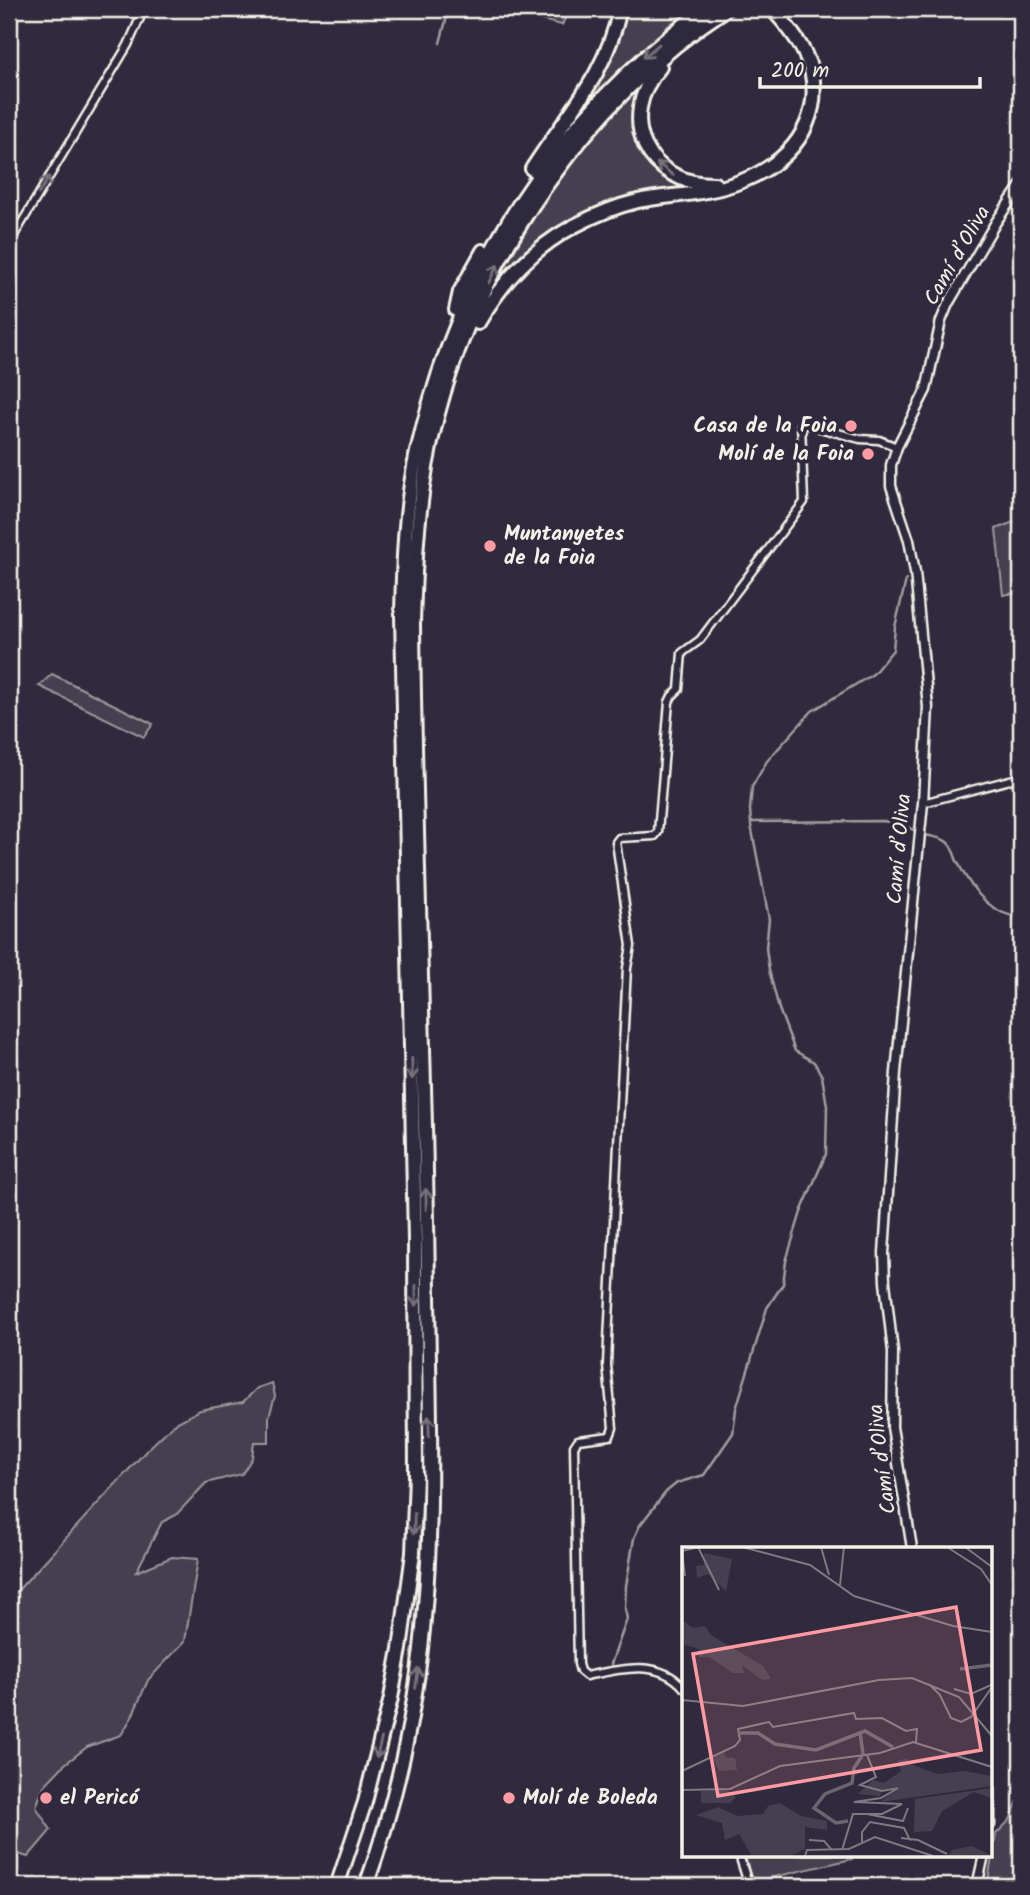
<svg xmlns="http://www.w3.org/2000/svg" width="1030" height="1895" viewBox="0 0 1030 1895" font-family="Kalam,sans-serif">
	<style>
		.green { fill: #454050; stroke: #9c989c; stroke-width: 2 }
		.lines { fill: none; stroke-linecap: round; stroke-linejoin: round }
		.stream { stroke: #a19ea0; stroke-width: 2.5 }
		.minor-casing { stroke: #f4f1e8; stroke-width: 11 }
		.tertiary-casing { stroke: #f4f1e8; stroke-width: 13 }
		.motorway-casing { stroke: #f4f1e8; stroke-width: 18 }
		.minor { stroke: #2f2a3d; stroke-width: 6 }
		.tertiary { stroke: #2f2a3d; stroke-width: 8 }
		.motorway { stroke: #2f2a3d; stroke-width: 12 }
		.oneway { stroke: #747079 }
		.poi-dot { fill: #ff9aa2; stroke: #2f2a3d; stroke-width: 2.5 }
		.labels { text-anchor: middle; dominant-baseline: central; stroke-width: 7; stroke-linejoin: round; paint-order: stroke }
		.street-label { font-size: 21px; fill: #f4f1e8; stroke: #2f2a3d }
		.poi-label { font-size: 21px; font-weight: bold; fill: #f4f1e8; stroke: #2f2a3d; text-anchor: start }
		.inset-river { fill: none; stroke: #6a6670; stroke-width: 3.5 }
		.inset-road { fill: none; stroke: #7e7a81; stroke-width: 2 }
		.view { fill: #ff9aa2; fill-opacity: 0.15; stroke: #ff9aa2; stroke-width: 3.5 }
		.inset-edge { fill: none; stroke: #f4f1e8; stroke-width: 3.5 }
	</style>
	<rect width="100%" height="100%" fill="#2f2a3d"/>
	<filter id="ink" filterUnits="userSpaceOnUse"><feTurbulence type="fractalNoise" baseFrequency=".0143" numOctaves="2"/><feDisplacementMap in="SourceGraphic" scale="14" xChannelSelector="R" yChannelSelector="G"/><feConvolveMatrix kernelMatrix="1 2 1 2 8 2 1 2 1" color-interpolation-filters="sRGB"/></filter>
	<g filter="url(#ink)">
		<!-- green -->
		<path class="green" d="M496,9H569L562,25Z
			M624,9H691L669,25L581,109Z
			M642,83L637,94L634,118L671,180L696,189L565,225L482,307L551,188L579,152Z
			M1021,519V592L1003,595L996,529Z
			M52,674L153,724L144,737L39,686Z
			M272,1383L275,1396L269,1417V1442H254L252,1458L242,1474L206,1483L176,1515L162,1522L136,1572L172,1557L198,1559L185,1641L148,1680L132,1717L121,1735L87,1747L65,1764L44,1786L36,1807L51,1830L28,1857L9,1851V1600L146,1451L174,1424L200,1410L243,1402L257,1388Z
			M1021,1793V1886H987L996,1834L1010,1820Z
			M745,1855H851L852,1859L752,1882Z"/>
		<g class="lines">
			<!-- stream -->
			<path class="stream" d="M440,43L449,9
				M751,822L883,821L901,824L916,831
				M926,835C933,837 941,837 947,842C953,847 954,854 957,861C970,887 991,916 1021,917
				M611,1664L627,1619L625,1608L626,1586L634,1538L640,1525L666,1492L677,1483L704,1475L733,1433L736,1409L767,1308L783,1284L786,1261L801,1212L826,1154L827,1106L822,1076L814,1062L795,1051L779,1009L769,970L766,948L769,919L751,825L750,809L752,787L767,761L812,711L873,674L893,650L895,627L906,580"/>
			<!-- minor casing -->
			<g class="minor-casing">
				<path id="minor" d="M9,244L128,45L144,9
					M923,803L1021,777
					M684,1688C659,1658 619,1669 586,1676L580,1671L578,1664L574,1446L578,1440L610,1436L613,1428L607,1365L608,1340L627,968L631,946L616,842L619,838L655,836L658,832L669,702L672,696L679,689L682,653L700,640L804,502L801,423L860,439L879,440L897,447
					M739,1855L749,1886"/>
			</g>
			<!-- tertiary casing -->
			<g class="tertiary-casing">
				<path id="tertiary" d="M912,1548L892,1427L893,1352L885,1282L884,1253L896,1072L923,803L928,707L915,572L909,540L891,486V465L897,447L926,390L941,321L948,304L996,222L1021,185
					M990,1789V1825
					M977,1886L984,1855"/>
			</g>
			<!-- motorway casing -->
			<g class="motorway-casing">
				<path id="motorway" d="M660,67C615,119 647,185 715,184
					M532,169C568,112 605,78 620,9
					M456,310L460,292L483,251
					M478,323C501,283 533,248 574,226C593,216 617,206 638,201C661,196 684,196 707,191C753,182 801,158 812,107C820,67 798,37 772,9
					M337,1886L365,1802L391,1698L400,1649L413,1553L416,1476L415,1241L402,616C403,561 405,506 417,452C458,271 554,118 705,9
					M366,1886C398,1796 418,1701 425,1606C434,1502 429,1397 428,1293C426,1070 415,846 413,623C415,553 419,485 437,417C479,256 587,100 726,9"/>
			</g>
			<!-- minor -->
			<use href="#minor" class="minor"/>
			<!-- tertiary -->
			<use href="#tertiary" class="tertiary"/>
			<!-- motorway -->
			<use href="#motorway" class="motorway"/>
		</g>
		<!-- one-way arrows -->
		<defs><path id="oneway-shaft" d="M-6 0H5M1.5-3L5.5 0L1.5 3" fill="none" stroke-width="1.6" stroke-linecap="round" stroke-linejoin="round" transform="scale(1.75)"/></defs>
		<g class="oneway">
			<use href="#oneway-shaft" transform="translate(651 51) rotate(139)"/>
			<use href="#oneway-shaft" transform="translate(665 169) rotate(-143)"/>
			<use href="#oneway-shaft" transform="translate(44 185) rotate(-59)"/>
			<use href="#oneway-shaft" transform="translate(493 274) rotate(-63)"/>
			<use href="#oneway-shaft" transform="translate(412 1069) rotate(89)"/>
			<use href="#oneway-shaft" transform="translate(426 1199) rotate(-91)"/>
			<use href="#oneway-shaft" transform="translate(416 1296) rotate(90)"/>
			<use href="#oneway-shaft" transform="translate(429 1426) rotate(-91)"/>
			<use href="#oneway-shaft" transform="translate(414 1524) rotate(92)"/>
			<use href="#oneway-shaft" transform="translate(417 1678) rotate(-82)"/>
			<use href="#oneway-shaft" transform="translate(379 1748) rotate(104)"/>
		</g>
	</g>
	<!-- markers -->
	<g class="poi-dot">
		<circle cx="851" cy="426" r="7"/>
		<circle cx="868" cy="454" r="7"/>
		<circle cx="490" cy="546" r="7"/>
		<circle cx="46" cy="1798" r="7"/>
		<circle cx="509" cy="1798" r="7"/>
	</g>
	<g class="labels">
		<!-- street labels -->
		<g class="street-label">
			<text transform="translate(958 256) rotate(-60)">Camí d’Oliva</text>
			<text transform="translate(900 849) rotate(-85)">Camí d’Oliva</text>
			<text transform="translate(883 1459) rotate(-97)">Camí d’Oliva</text>
		</g>
		<!-- poi labels -->
		<g class="poi-label">
			<text x="837" y="426" text-anchor="end">Casa de la Foia</text>
			<text x="854" y="454" text-anchor="end">Molí de la Foia</text>
			<text x="504" y="534">Muntanyetes<tspan x="504" dy="24">de la Foia</tspan></text>
			<text x="60" y="1798">el Pericó</text>
			<text x="523" y="1798">Molí de Boleda</text>
		</g>
	</g>
	<!-- overview -->
	<g transform="translate(682 1547)">
		<rect width="310" height="310" fill="#2f2a3d"/>
		<path d="M22,6L50,12L44,44L26,27L15,31L14,19L22,18ZM0,73L11,81L23,79L29,88L81,119L89,132L80,133L60,118L62,126H51L27,110H17V102L0,97ZM42,205L44,211H53L55,223L37,224L31,211ZM225,211L228,217L256,227L282,224L310,229V239L199,255L216,239L201,243L198,249L176,247L191,233L202,236L219,224L216,214ZM310,241V251L292,245L260,264L250,284L232,285L233,252ZM44,243L54,250L48,256H19V244ZM98,256L119,269L145,274V283L123,280V302L108,309H70L57,287L43,293L40,276L14,268L36,260L55,269L81,267L86,259ZM290,299L310,309H266L270,303Z" fill="#454050"/>
		<path class="inset-river" d="M278,122L310,118M178,185L181,207M58,186H76L93,197L134,203L183,184L211,200M166,274L154,276L132,261L143,247L170,236L172,221L180,209"/>
		<path class="inset-road" d="M16,0L37,43M60,0L128,18L172,49L271,79L310,85M139,0L147,28M265,0L299,22L310,38M283,0L310,20M3,29L0,4L17,0M158,38L162,0M247,137L258,148L269,171L279,175L289,170L310,140M272,142L289,147L309,138M310,146V179M0,153L61,159L197,133L230,131L277,150L310,189M0,224L53,199L58,193L56,182L87,175L91,180L172,166L174,172L200,171L224,184L235,182L234,195M0,243L48,242L98,219L198,206L231,195L310,220M185,267L221,274L226,261M219,291L236,293L265,307M127,293L142,294L150,303M180,297V285L188,275L222,281L228,293M160,303L171,267H200L220,257L172,255L199,251L216,241L200,244L178,238L194,230L185,208M123,309L125,303L167,302L193,290L251,309"/>
		<path class="view" d="M274,60L299,203L36,249L11,107Z"/>
		<rect width="310" height="310" class="inset-edge"/>
	</g>
	<!-- margin -->
	<rect width="1030" height="1895" fill="none" stroke="#2f2a3d" stroke-width="35"/>
	<rect x="18" y="18" width="995" height="1860" fill="none" stroke="#f4f1e8" stroke-width="2.5" filter="url(#ink)"/>
	<!-- scale -->
	<path d="M760 77v10h220v-10" fill="none" stroke="#f4f1e8" stroke-width="3.5"/>
	<text x="771" y="77" font-size="21" fill="#f4f1e8" stroke="#2f2a3d" stroke-width="5" paint-order="stroke">200 m</text>
</svg>
